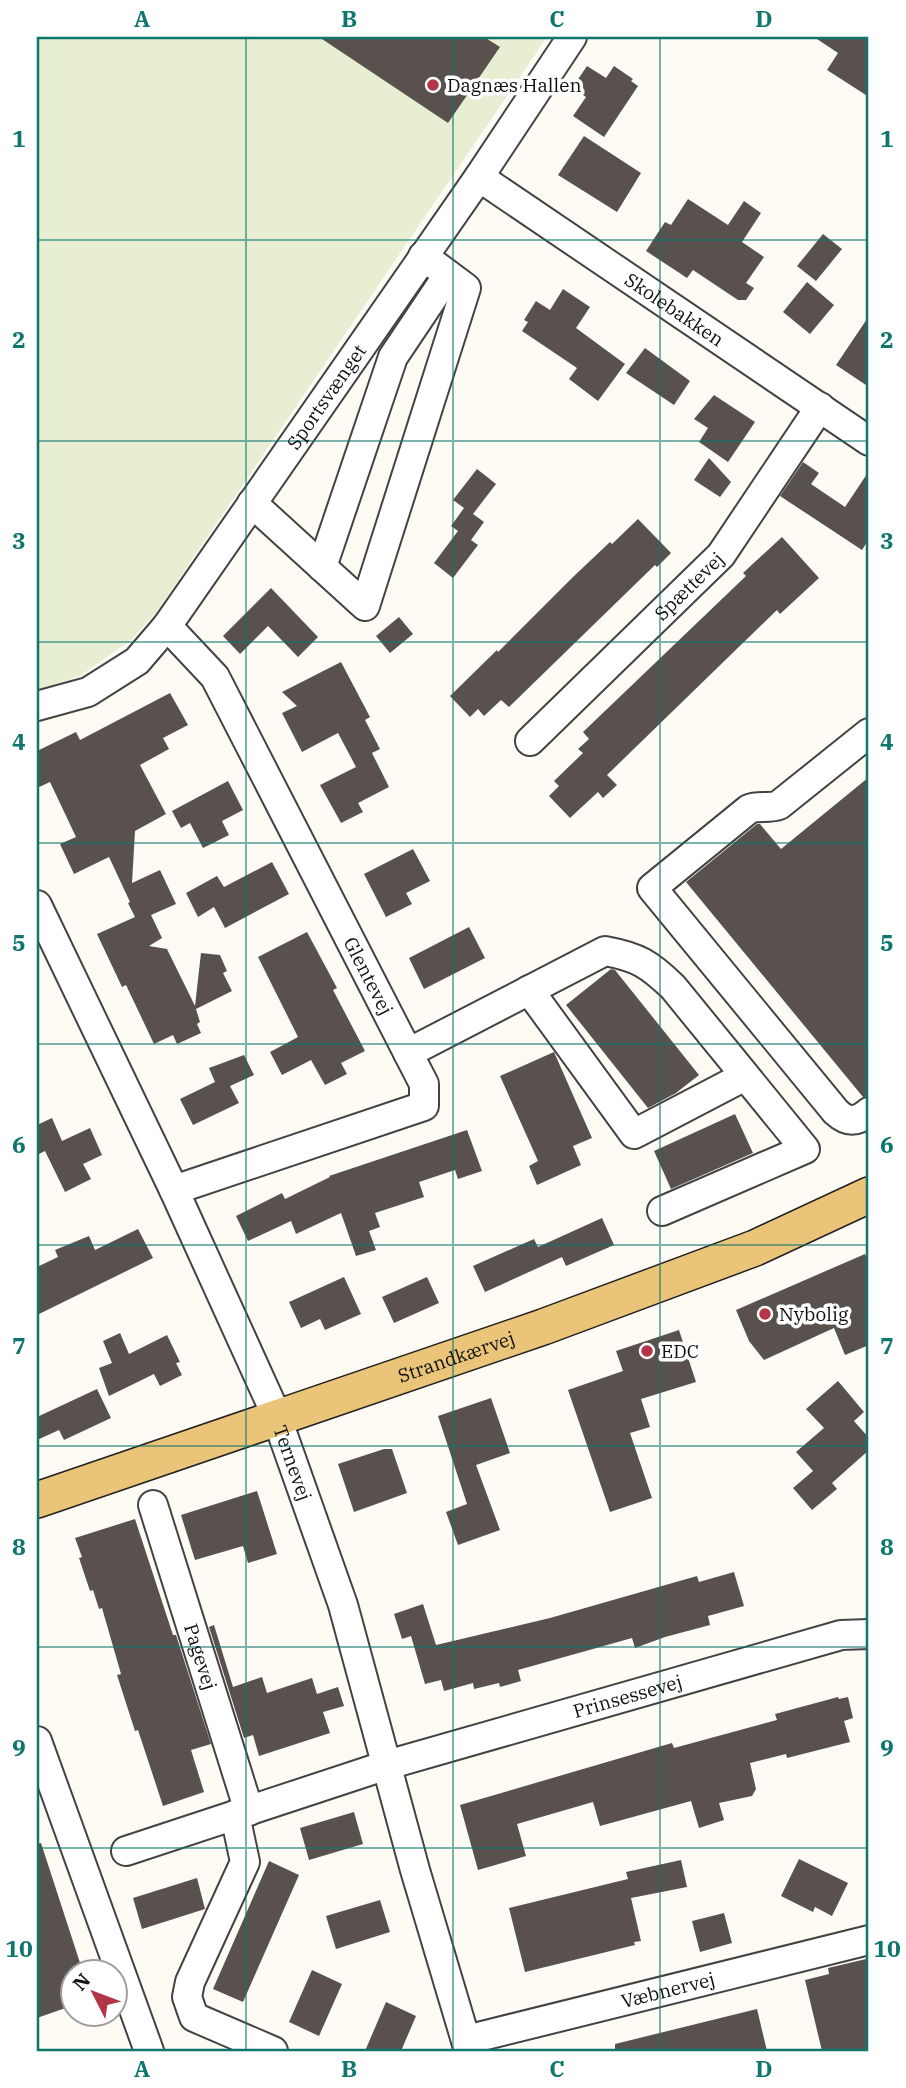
<svg xmlns="http://www.w3.org/2000/svg" width="906" height="2088" viewBox="0 0 906 2088" font-family="'IBM Plex Serif',serif">
	<style>
		.pitch { fill: #e7eed2 }
		.building { fill: #58514e }
		.lines { fill: none; stroke-linecap: round; stroke-linejoin: round }
		.minor-casing { stroke: #434343; stroke-width: 32 }
		.major-casing { stroke: #212121; stroke-width: 38 }
		.minor { stroke: #fff; stroke-width: 28 }
		.major { stroke: #eac479; stroke-width: 35 }
		.grid { fill: none; stroke: #0f766e; stroke-width: 2; stroke-opacity: 0.55 }
		.poi-dot { fill: #b23647; stroke: #fff; stroke-width: 2.5 }
		.labels { text-anchor: middle; dominant-baseline: central; stroke-width: 7; stroke-linejoin: round; paint-order: stroke }
		.poi-label { font-size: 19px; fill: #101010; stroke: #fff; text-anchor: start }
		.street-label { font-size: 19px; fill: #101010; stroke: #fff }
		.neatline { fill: none; stroke: #0f766e; stroke-width: 2.5 }
		.grid-label { font-size: 23px; text-anchor: middle; font-weight: bold; fill: #0f766e }
	</style>
	<rect width="100%" height="100%" fill="#fefbf5"/>
	<!-- pitch -->
	<path class="pitch" d="M37,37H547L157,611L131,640L80,676L37,690Z"/>
	<!-- building -->
	<path class="building" d="M319,37H484L500,47L448,123Z
		M814,37H869V97L827,70L838,53Z
		M587,66L606,78L614,66L633,79L631,81L638,86L604,137L573,116L586,97L572,88Z
		M584,136L641,173L617,212L558,175Z
		M688,199L728,225L744,201L761,213L742,242L764,257L746,283L754,288L746,300H738L693,270L687,278L646,251L665,222L671,225Z
		M823,234L842,249L816,281L797,266Z
		M807,282L834,305L810,334L783,312Z
		M563,289L590,307L576,328L625,364L598,401L569,379L577,368L522,331L528,322L524,320L536,301L550,310Z
		M869,316V387L836,365Z
		M645,348L690,381L674,405L626,373Z
		M714,395L755,422L728,462L699,442L708,428L694,419Z
		M709,458L731,482L720,497L694,480Z
		M803,462L819,473L811,484L845,507L869,471V539L862,550L780,496Z
		M477,469L496,484L473,514L484,522L471,540L478,545L453,578L434,563L458,531L451,526L464,508L453,500Z
		M638,519L671,553L657,567L655,565L509,707L501,700L484,716L478,709L470,717L450,696L497,650L498,652L573,577L610,542L612,544Z
		M782,537L819,578L780,614L777,610L607,775L617,785L603,798L598,792L570,818L549,796L559,786L554,781L583,753L578,749L589,739L583,732L746,576L743,573Z
		M271,588L318,637L298,657L268,626L240,654L223,636Z
		M399,617L413,634L390,653L376,636Z
		M341,662L370,717L365,720L380,749L372,753L389,787L358,803L363,812L341,823L320,785L356,767L338,733L302,752L282,713L297,706L282,692Z
		M170,693L188,725L163,738L169,749L140,765L166,814L135,831L132,883L160,870L176,904L151,915L162,938L149,946L167,949L195,1006L201,953L220,955L227,971L223,973L232,991L196,1009L200,1022L197,1024L201,1033L177,1044L173,1035L154,1044L126,985L122,987L97,934L135,917L128,903L130,902L109,857L74,874L60,844L76,837L50,782L37,788V751L76,732L80,740Z
		M869,777V1096L863,1097L686,882L757,824H760L781,849Z
		M228,781L243,810L222,821L229,835L203,848L190,823L181,828L172,811Z
		M413,849L430,881L406,893L412,904L386,917L364,874Z
		M272,862L289,894L225,928L214,907L198,917L186,893L217,876L224,887Z
		M469,927L485,958L424,989L409,958Z
		M307,932L337,988L333,990L365,1051L341,1063L347,1074L325,1085L311,1060L282,1075L270,1052L298,1037L258,957Z
		M611,969L615,970L699,1075L676,1093L648,1108L566,1005Z
		M554,1052L592,1138L573,1146L581,1165L537,1185L529,1166L538,1161L500,1076Z
		M244,1055L254,1075L230,1086L239,1103L193,1125L180,1099L215,1082L209,1068Z
		M735,1114L753,1153L671,1189L654,1151Z
		M52,1118L62,1141L90,1128L102,1155L83,1164L91,1179L65,1192L45,1151L37,1155V1125Z
		M467,1130L482,1171L458,1179L455,1170L419,1182L424,1197L375,1213L380,1227L369,1231L376,1250L356,1256L341,1213L296,1234L291,1221L248,1241L236,1216L282,1193L285,1199L330,1177L329,1176Z
		M602,1218L614,1245L566,1266L562,1257L485,1292L473,1266L534,1239L538,1247Z
		M138,1229L153,1258L37,1315V1267L58,1257L55,1250L89,1236L95,1250Z
		M865,1254L869,1265V1345L845,1355L834,1328L764,1360L749,1341L736,1310Z
		M344,1277L361,1314L325,1330L320,1319L301,1328L289,1302Z
		M427,1277L439,1303L394,1323L382,1297Z
		M679,1330L696,1382L641,1399L650,1427L630,1433L652,1498L610,1512L568,1390L623,1371L616,1351Z
		M120,1333L129,1354L167,1335L180,1362L176,1363L182,1375L160,1386L154,1374L109,1396L99,1368L112,1363L103,1341Z
		M838,1381L864,1412L854,1421L869,1438V1450L832,1483L837,1489L812,1510L793,1488L813,1471L796,1452L824,1428L806,1409Z
		M97,1389L111,1418L64,1440L59,1430L37,1440V1417Z
		M491,1398L510,1453L476,1465L500,1530L458,1545L446,1512L467,1504L438,1416Z
		M384,1449H392L407,1493L354,1512L338,1464Z
		M257,1491L277,1554L248,1563L243,1546L195,1560L181,1515Z
		M135,1519L173,1635H176L211,1744L191,1750L204,1792L163,1806L138,1730L135,1731L117,1675L121,1674L102,1608L99,1609L93,1590L90,1591L79,1558L82,1557L75,1538Z
		M734,1572L744,1606L708,1616L710,1625L665,1637L635,1648L632,1638L518,1670L521,1681L500,1687L499,1683L474,1689L473,1683L444,1691L441,1680L425,1684L411,1636L402,1639L394,1614L423,1604L436,1645L550,1618L697,1576L699,1582Z
		M214,1625L233,1687L262,1677L267,1693L312,1678L317,1694L338,1687L344,1706L323,1712L330,1733L259,1756L253,1735L244,1738L209,1627Z
		M838,1697L839,1699L848,1697L853,1718L844,1721L850,1742L787,1758L786,1754L750,1763L756,1789L752,1796L719,1803L724,1820L699,1828L691,1801L600,1826L593,1802L517,1824L526,1856L478,1870L460,1805L672,1743L674,1748L777,1720L775,1714Z
		M354,1812L363,1844L309,1860L300,1828Z
		M41,1843L83,1972H74V2005L37,2018V1844Z
		M799,1859L848,1883L832,1916L815,1907L813,1912L781,1896Z
		M681,1860L687,1887L631,1898L641,1941L634,1942L635,1945L525,1972L509,1908L628,1879L626,1872Z
		M269,1861L299,1875L243,2002L213,1989Z
		M197,1878L205,1909L142,1929L133,1898Z
		M380,1900L390,1932L336,1949L326,1916Z
		M724,1913L732,1943L700,1952L692,1921Z
		M866,1959L869,1974V2051H822L805,1980L829,1974L828,1968Z
		M312,1970L342,1984L319,2036L289,2022Z
		M386,2002L416,2016L401,2051H365Z
		M757,2009L767,2051H615V2044Z"/>
	<g class="lines">
		<!-- minor casing -->
		<g class="minor-casing">
			<g id="minor">
				<path id="s1" d="M479,177L869,441"/>
				<path d="M252,503L365,606L466,288L423,256"/>
				<path d="M322,567L393,357L448,275"/>
				<path id="s2" d="M167,626L215,677L424,1084V1106L174,1190"/>
				<path id="s3" d="M37,706L88,692L137,661L167,626L479,177L572,37"/>
				<path d="M869,733L779,805C769,809 758,805 749,809L652,888L836,1112C848,1123 857,1122 869,1112"/>
				<path id="s4" d="M530,741L721,555L820,407"/>
				<path id="s5" d="M37,905L174,1190L274,1410L343,1605L415,1870L469,2051"/>
				<path d="M529,990L634,1134L745,1076"/>
				<path d="M408,1053L605,951C638,957 649,964 673,987L805,1149L662,1211"/>
				<path id="s6" d="M153,1505L249,1811"/>
				<path d="M37,1741L149,2051"/>
				<path d="M235,1815L245,1862L190,1982L187,1997L194,2017L273,2051"/>
				<path id="s7" d="M126,1851L387,1765L841,1635L869,1634"/>
				<path id="s8" d="M466,2040L869,1940"/>
			</g>
		</g>
		<!-- major casing -->
		<g class="major-casing">
			<g id="major">
				<path id="s9" d="M37,1500L543,1327L755,1248L869,1195"/>
			</g>
		</g>
		<!-- minor -->
		<use href="#minor" class="minor"/>
		<!-- major -->
		<use href="#major" class="major"/>
	</g>
	<!-- grid -->
	<path class="grid" d="M246,37V2051M453,37V2051M660,37V2051M37,240H869M37,441H869M37,642H869M37,843H869M37,1044H869M37,1245H869M37,1446H869M37,1647H869M37,1848H869"/>
	<!-- markers -->
	<g class="poi-dot">
		<circle cx="433" cy="85" r="7"/>
		<circle cx="765" cy="1314" r="7"/>
		<circle cx="647" cy="1351" r="7"/>
	</g>
	<g class="labels">
		<!-- poi labels -->
		<g class="poi-label">
			<text x="447" y="85">Dagnæs Hallen</text>
			<text x="779" y="1314">Nybolig</text>
			<text x="661" y="1351">EDC</text>
		</g>
		<!-- street labels -->
		<g class="street-label">
			<text stroke="none"><textPath href="#s1" startOffset="236">Skolebakken</textPath></text>
			<text stroke="none"><textPath href="#s3" startOffset="436">Sportsvænget</textPath></text>
			<text stroke="none"><textPath href="#s4" startOffset="222">Spættevej</textPath></text>
			<text stroke="none"><textPath href="#s2" startOffset="406">Glentevej</textPath></text>
			<text stroke="none"><textPath href="#s9" startOffset="443">Strandkærvej</textPath></text>
			<text stroke="none"><textPath href="#s5" startOffset="614">Ternevej</textPath></text>
			<text stroke="none"><textPath href="#s6" startOffset="159">Pagevej</textPath></text>
			<text stroke="none"><textPath href="#s7" startOffset="525">Prinsessevej</textPath></text>
			<text stroke="none"><textPath href="#s8" startOffset="208">Væbnervej</textPath></text>
		</g>
	</g>
	<!-- border -->
	<rect width="906" height="2088" fill="none" stroke="#ffffff" stroke-width="77"/>
	<!-- north arrow -->
	<g transform="translate(94 1993) rotate(312)"><circle r="33" fill="#ffffff" stroke="#9f9f9f" stroke-width="2"/>
	<path d="M0-5L12 26L0 18L-12 26Z" fill="#b23647"/>
	<text y="-10" font-size="19" font-weight="bold" text-anchor="middle" fill="#101010">N</text>
	</g>
	<rect x="38" y="38" width="829" height="2012" class="neatline"/>
	<g class="grid-label">
		<text x="142" y="27">A</text>
		<text x="349" y="27">B</text>
		<text x="557" y="27">C</text>
		<text x="764" y="27">D</text>
		<text x="19" y="147">1</text>
		<text x="887" y="147">1</text>
		<text x="19" y="348">2</text>
		<text x="887" y="348">2</text>
		<text x="19" y="549">3</text>
		<text x="887" y="549">3</text>
		<text x="19" y="750">4</text>
		<text x="887" y="750">4</text>
		<text x="19" y="951">5</text>
		<text x="887" y="951">5</text>
		<text x="19" y="1153">6</text>
		<text x="887" y="1153">6</text>
		<text x="19" y="1354">7</text>
		<text x="887" y="1354">7</text>
		<text x="19" y="1555">8</text>
		<text x="887" y="1555">8</text>
		<text x="19" y="1756">9</text>
		<text x="887" y="1756">9</text>
		<text x="19" y="1957">10</text>
		<text x="887" y="1957">10</text>
		<text x="142" y="2077">A</text>
		<text x="349" y="2077">B</text>
		<text x="557" y="2077">C</text>
		<text x="764" y="2077">D</text>
	</g>
</svg>
